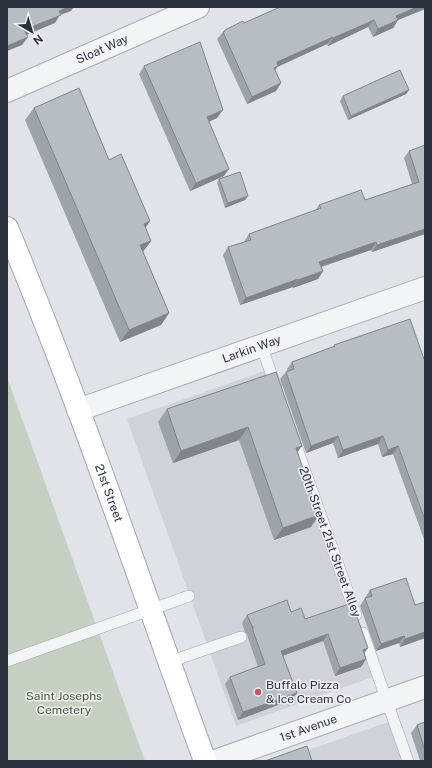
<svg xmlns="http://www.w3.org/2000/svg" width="432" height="768" viewBox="0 0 432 768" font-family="'Public Sans',sans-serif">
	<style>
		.built { fill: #cfd2d9 }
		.green { fill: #c6d0c2 }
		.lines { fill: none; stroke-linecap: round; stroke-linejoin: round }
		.service-casing { stroke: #a6aab1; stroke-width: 12 }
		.minor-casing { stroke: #a6aab1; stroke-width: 24 }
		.primary-casing { stroke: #a1a8b2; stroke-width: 24 }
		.service { stroke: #f2f4f6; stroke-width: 11 }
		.minor { stroke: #f2f4f6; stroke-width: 22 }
		.primary { stroke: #fff; stroke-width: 22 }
		.wall { fill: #9ea3a9 }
		.shaded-wall { fill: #818489 }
		.building { fill: #b8bdc4; stroke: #818489 }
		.poi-dot { fill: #be5465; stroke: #f0f2f5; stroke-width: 1.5 }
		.labels { text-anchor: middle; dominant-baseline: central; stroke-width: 3; stroke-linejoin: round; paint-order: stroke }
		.street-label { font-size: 12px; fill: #2b323d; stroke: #f0f2f5 }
		.poi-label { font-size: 12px; fill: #2b323d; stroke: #f0f2f5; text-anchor: start }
		.park-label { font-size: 12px; fill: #40573a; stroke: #f0f2f5 }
	</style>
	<rect width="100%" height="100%" fill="#e0e3e7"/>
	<!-- built -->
	<path class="built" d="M270,369L378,675L236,726L127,419Z
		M394,720L408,761H277Z"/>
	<!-- green -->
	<path class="green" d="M7,377L145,761H7Z"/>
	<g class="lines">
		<!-- service casing -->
		<g class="service-casing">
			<path id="service" d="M261,345L276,387
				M293,437L356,615
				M363,633L408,761
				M7,661L189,596
				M169,662L241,637"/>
		</g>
		<!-- minor casing -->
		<g class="minor-casing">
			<g id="minor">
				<path id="s1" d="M7,91L198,7"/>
				<path id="s2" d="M78,410L425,288"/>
				<path id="s3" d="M215,761L425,687"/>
			</g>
		</g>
		<!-- primary casing -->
		<g class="primary-casing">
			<g id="primary">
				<path id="s4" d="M7,228C80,403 140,583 205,761"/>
			</g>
		</g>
		<!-- service -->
		<use href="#service" class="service"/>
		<!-- minor -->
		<use href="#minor" class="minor"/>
		<!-- primary -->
		<use href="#primary" class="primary"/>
	</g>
	<!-- wall -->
	<path class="wall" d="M425,7V9L398,20L393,28L373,37L368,27L328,46L327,44L277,67L275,70L281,83L276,91L247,104L217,39L225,30L244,23Z
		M144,66L217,118L209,121L224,176L190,191L139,74Z
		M409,90L406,94L348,120L340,101L343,96Z
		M34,108L150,221L145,228L151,241L143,252L169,313L161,325L120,342L25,120Z
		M425,145V234L372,252L371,250L321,267L323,271L318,279L293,288V287L240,305L223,255L228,247L244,242L249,234L316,210L319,205L365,200L412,184L404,158L409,151Z
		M219,179L245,200L225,208L217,183Z
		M334,345L425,362V542L393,454L382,457L378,444L338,458L333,443L306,453L280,379L286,372L287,371V369L292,362L333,347Z
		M276,372L297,452L311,527L274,540L239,440L173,463L158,422L167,409Z
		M370,590L415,605L425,602V638L400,647L399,643L376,651L360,606Z
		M291,612L305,619L368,648L364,653L366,659L361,667L335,676L323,641L283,656L297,693L291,700L238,720L225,684L230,677L258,667L248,638L247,634L245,632L242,623L247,615Z
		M425,722V761H420L411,733L417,725Z"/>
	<!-- shaded-wall -->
	<path class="shaded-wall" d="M68,7H74L71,11L60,15L55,23L19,38L24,30L59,11Z
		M417,7H425V9L398,20L393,28L373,37L378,29L396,16Z
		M374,20L368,27L328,46L333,38Z
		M28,37L22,45L7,51V46Z
		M333,37L327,44L277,67L273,74L269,75L277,62Z
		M281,83L276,91L247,104L252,97Z
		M409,90L406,94L348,120L351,116Z
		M223,110L217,118L202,125L207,117Z
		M229,169L224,176L190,191L196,183Z
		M248,196L245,200L225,208L228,203Z
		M150,221L142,233L144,224Z
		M425,229V234L372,252L377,245Z
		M151,241L142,253L140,245Z
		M376,242L371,250L314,269L319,262Z
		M323,271L318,279L293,288L298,280Z
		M298,279L293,287L240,305L246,298Z
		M169,313L161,325L120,342L129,330Z
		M248,427L239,440L173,463L181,451Z
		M338,436L333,443L306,453L311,446Z
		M383,436L378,444L338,458L343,450Z
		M302,446L293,458L296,448Z
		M398,446L393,454L382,457L388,450Z
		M319,515L311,527L274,540L283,528Z
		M425,632V638L400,647L405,639Z
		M328,634L323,641L276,658L281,651Z
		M404,636L399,643L376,651L381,644Z
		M368,648L363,655V650Z
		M366,659L361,667L335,676L340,668Z
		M297,693L291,700L238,720L243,712Z"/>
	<!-- building -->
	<path class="building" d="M7,7H68L59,11L61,15L24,30L28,37L7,46Z
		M280,7H417L396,16L398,20L378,29L374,20L333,38V37L277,62L278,66L274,68L281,83L252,97L223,32L225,31V30L243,21L244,23Z
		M200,42L223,110L207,117L229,169L196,183L144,66Z
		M400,70L409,90L351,116L343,96Z
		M79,88L109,160L121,154L150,221L144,224L151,241L140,245L169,313L129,330L34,108Z
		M425,145V229L377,245L376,242L319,262L323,271L298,280V279L246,298L228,247L251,240L249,234L321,208L319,205L361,190L365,200L419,182L409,151Z
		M240,172L248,196L228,203L219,179Z
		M410,319L425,362V520L398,446L388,450L383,436L343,450L338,436L311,446L286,372L294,369L292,362L335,346L334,345Z
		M276,372L302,446L296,448L319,515L283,528L248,427L181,451L167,409Z
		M406,578L415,605L425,602V632L405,639L404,636L381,644L365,598L372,596L370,590Z
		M287,600L291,612L301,608L305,619L352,603L368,648L363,650L366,659L340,668L328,634L281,651L297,693L243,712L230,677L265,664L253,631V627L251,624L247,615Z
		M425,722V751L417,725Z
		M307,746L312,761H265Z"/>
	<!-- markers -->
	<circle class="poi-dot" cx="258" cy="692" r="4"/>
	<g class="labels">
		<!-- street labels -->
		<g class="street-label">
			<text stroke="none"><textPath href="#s1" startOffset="104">Sloat Way</textPath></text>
			<text stroke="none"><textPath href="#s2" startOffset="184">Larkin Way</textPath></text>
			<text stroke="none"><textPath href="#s4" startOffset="284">21st Street</textPath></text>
			<text transform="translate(330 542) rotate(70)">20th Street 21st Street Alley</text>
			<text stroke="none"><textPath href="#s3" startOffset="99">1st Avenue</textPath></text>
		</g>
		<!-- poi labels -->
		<g class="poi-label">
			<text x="266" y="685">Buffalo Pizza<tspan x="266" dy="14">&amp; Ice Cream Co</tspan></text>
		</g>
		<!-- park labels -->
		<g class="park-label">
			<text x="64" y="696">Saint Josephs<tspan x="64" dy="14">Cemetery</tspan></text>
		</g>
	</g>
	<!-- border -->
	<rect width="432" height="768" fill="none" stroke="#2b323d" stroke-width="16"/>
	<!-- north arrow -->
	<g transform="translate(32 32) rotate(142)" stroke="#f0f2f5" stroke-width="3" paint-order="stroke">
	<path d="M0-3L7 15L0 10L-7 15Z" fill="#2b323d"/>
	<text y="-6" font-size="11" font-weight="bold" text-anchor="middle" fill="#2b323d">N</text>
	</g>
</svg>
